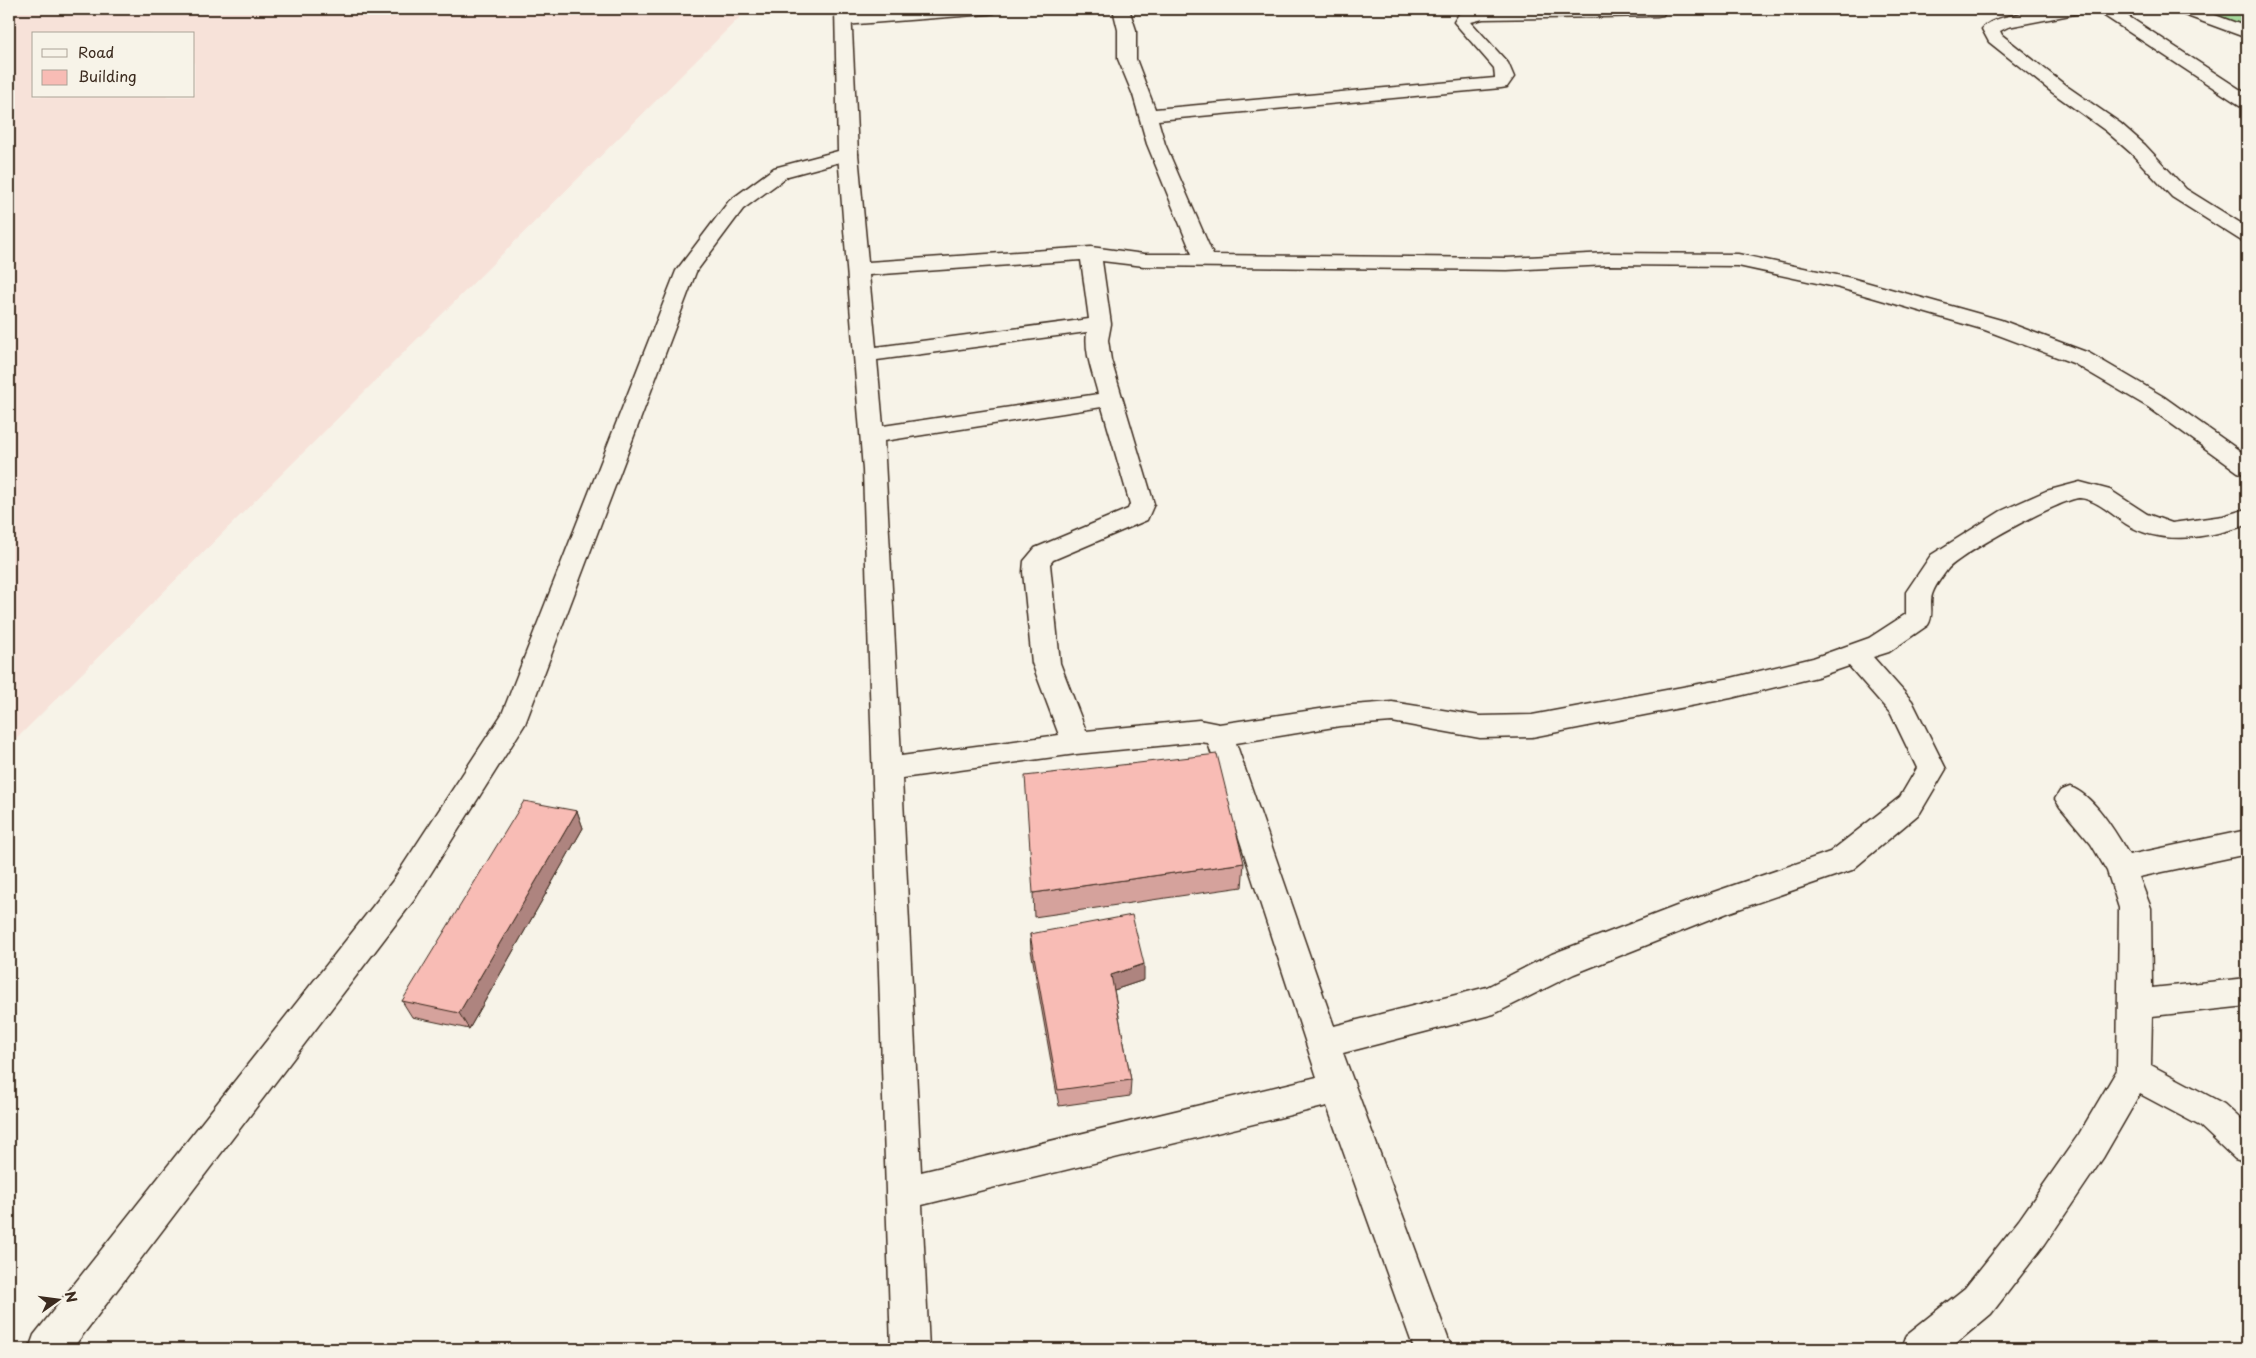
<svg xmlns="http://www.w3.org/2000/svg" width="2256" height="1358" viewBox="0 0 2256 1358" font-family="'Playpen Sans',sans-serif">
	<style>
		.built { fill: #f7e2d9; fill-rule: evenodd }
		.green { fill: #a5d99b; stroke: #70825c }
		.lines { fill: none; stroke-linecap: round; stroke-linejoin: round }
		.minor-casing { stroke: #3b2a1e; stroke-width: 3 }
		.tertiary-casing { stroke: #3b2a1e; stroke-width: 3 }
		.minor { fill: #f7f3e8; fill-rule: evenodd }
		.tertiary { fill: #f7f3e8; fill-rule: evenodd }
		.wall { fill: #d5a29c; stroke: #3b2a1e }
		.shaded-wall { fill: #ae847f; stroke: #3b2a1e }
		.building { fill: #f8bcb5; stroke: #3b2a1e }
	</style>
	<rect width="100%" height="100%" fill="#f7f3e8"/>
	<filter id="ink" filterUnits="userSpaceOnUse"><feTurbulence type="fractalNoise" baseFrequency=".02" numOctaves="2"/><feDisplacementMap in="SourceGraphic" scale="10" xChannelSelector="R" yChannelSelector="G"/><feConvolveMatrix kernelMatrix="1 2 1 2 8 2 1 2 1" color-interpolation-filters="sRGB"/></filter>
	<g filter="url(#ink)">
		<!-- built -->
		<path class="built" d="M9,9H748L9,746ZM34,34H194V96H34Z"/>
		<!-- green -->
		<path class="green" d="M2198,9H2247V29Z"/>
		<g class="lines">
			<!-- minor casing -->
			<g class="minor-casing">
				<path id="minor" d="M925,9H996L994,13L988,14L844,25L838,24L836,20L838,16L844,15Z
					M1113,9H1129L1136,30V59L1155,109L1495,78L1494,68L1454,22L1459,14L1483,9H1664L1665,11L1663,15L1657,16L1483,19L1471,22L1508,63L1514,77L1507,87L1501,88L1158,120L1165,144L1213,255L1507,258L1608,253L1738,254L1851,278L2001,320L2089,353L2164,397L2247,456V475L2238,472L2148,407L2073,363L1985,330L1840,288L1738,266L1608,265L1507,270L1144,266L1102,261L1111,324L1108,340L1111,360L1154,504L1147,520L1053,560L1050,564L1060,663L1086,731L1199,720L1219,724L1340,706L1392,702L1480,716L1532,715L1731,678L1813,658L1869,638L1906,614V592L1931,555L2001,511L2046,491L2080,482L2110,490L2147,514L2172,523L2223,516L2247,509V525C2209,537 2163,547 2126,524C2114,516 2096,499 2080,498C2062,498 1958,555 1947,570C1943,576 1936,584 1933,592C1928,602 1935,614 1928,625L1889,652L1873,657L1912,701L1946,769L1920,813L1852,870L1730,912L1574,974L1494,1014L1343,1053L1452,1349H1414L1327,1106L922,1205L929,1349H891L863,470L838,154L841,150L848,148L855,150L858,154L868,262L1091,247L1144,254H1192L1147,144L1133,95L1118,59V30ZM1081,260L1089,319L876,347L869,275ZM1087,332C1084,352 1093,374 1098,394L883,426L877,360ZM1102,407L1130,504L1128,509L1035,548L1024,561L1023,572L1032,663L1059,735L901,756L884,441ZM1849,666L1891,714L1917,768L1900,797L1830,852L1708,894L1552,954L1487,987L1334,1026L1236,743L1340,726L1392,722L1480,738L1532,737L1731,698L1817,677ZM1199,742L1208,743L1317,1077L921,1172L902,778L1076,754Z
					M2050,9H2083L2081,13L2075,14L2008,27L2000,31L2002,35L2065,85L2120,123L2145,145L2186,189L2247,227V242L2240,240L2172,197L2131,153L2106,131L2053,93L1989,42L1982,29C1992,15 2034,12 2050,9Z
					M2098,9H2117L2247,94V107L2241,106L2100,13Z
					M2177,9H2199L2247,27V38L2179,13Z
					M2070,787C2094,795 2116,833 2129,855L2247,830V854L2139,877L2151,908L2152,988L2247,978V1006L2152,1016L2151,1065L2224,1104L2247,1125V1163L2235,1159L2200,1126L2140,1094L2103,1158L2045,1244L1991,1314L1949,1349H1901L1906,1335L1965,1288L2019,1220L2079,1134L2117,1070L2119,908L2107,871L2091,844L2060,807L2055,799L2060,791Z"/>
			</g>
			<!-- tertiary casing -->
			<g class="tertiary-casing">
				<path id="tertiary" d="M835,9H851L858,154L855,158L788,176L743,209L696,272L525,724L414,900L72,1349H29L34,1335L392,882L502,714L676,271L729,201L774,168L838,151Z"/>
			</g>
			<!-- minor -->
			<use href="#minor" class="minor"/>
			<!-- tertiary -->
			<use href="#tertiary" class="tertiary"/>
		</g>
		<!-- wall -->
		<path class="wall" d="M577,811L583,828L469,1029L412,1017L402,1001Z
			M1244,863L1242,887L1034,917L1033,893Z
			M1030,934L1144,980L1114,990L1131,1080L1130,1096L1059,1106L1031,950Z"/>
		<!-- shaded-wall -->
		<path class="shaded-wall" d="M577,811L583,828L469,1029L459,1013Z
			M1144,964V980L1111,991V975Z"/>
		<!-- building -->
		<path class="building" d="M1217,754L1244,863L1033,893L1025,776Z
			M524,801L577,811L459,1013L402,1001Z
			M1132,915L1144,964L1111,975L1131,1080L1058,1090L1030,934Z"/>
	</g>
	<!-- margin -->
	<rect width="2256" height="1358" fill="none" stroke="#f7f3e8" stroke-width="30"/>
	<rect x="15" y="15" width="2226" height="1328" fill="none" stroke="#3b2a1e" stroke-width="2" filter="url(#ink)"/>
	<!-- legend -->
	<rect x="32" y="32" width="162" height="65" fill="#f7f3e8" stroke="#aca397"/>
	<rect x="42" y="49" width="25" height="8" fill="#f7f3e8" stroke="#aca397"/>
	<text x="78" y="58" font-size="15" fill="#3b2a1e">Road</text>
	<rect x="42" y="70" width="25" height="15" fill="#f8bcb5" stroke="#aca397"/>
	<text x="78" y="82" font-size="15" fill="#3b2a1e">Building</text>
	<!-- north arrow -->
	<g transform="translate(58 1300) rotate(76)" stroke="#f7f3e8" stroke-width="4" paint-order="stroke">
	<path d="M0-4L9 19L0 12L-9 19Z" fill="#3b2a1e"/>
	<text y="-8" font-size="14" font-weight="bold" text-anchor="middle" fill="#3b2a1e">N</text>
	</g>
</svg>
